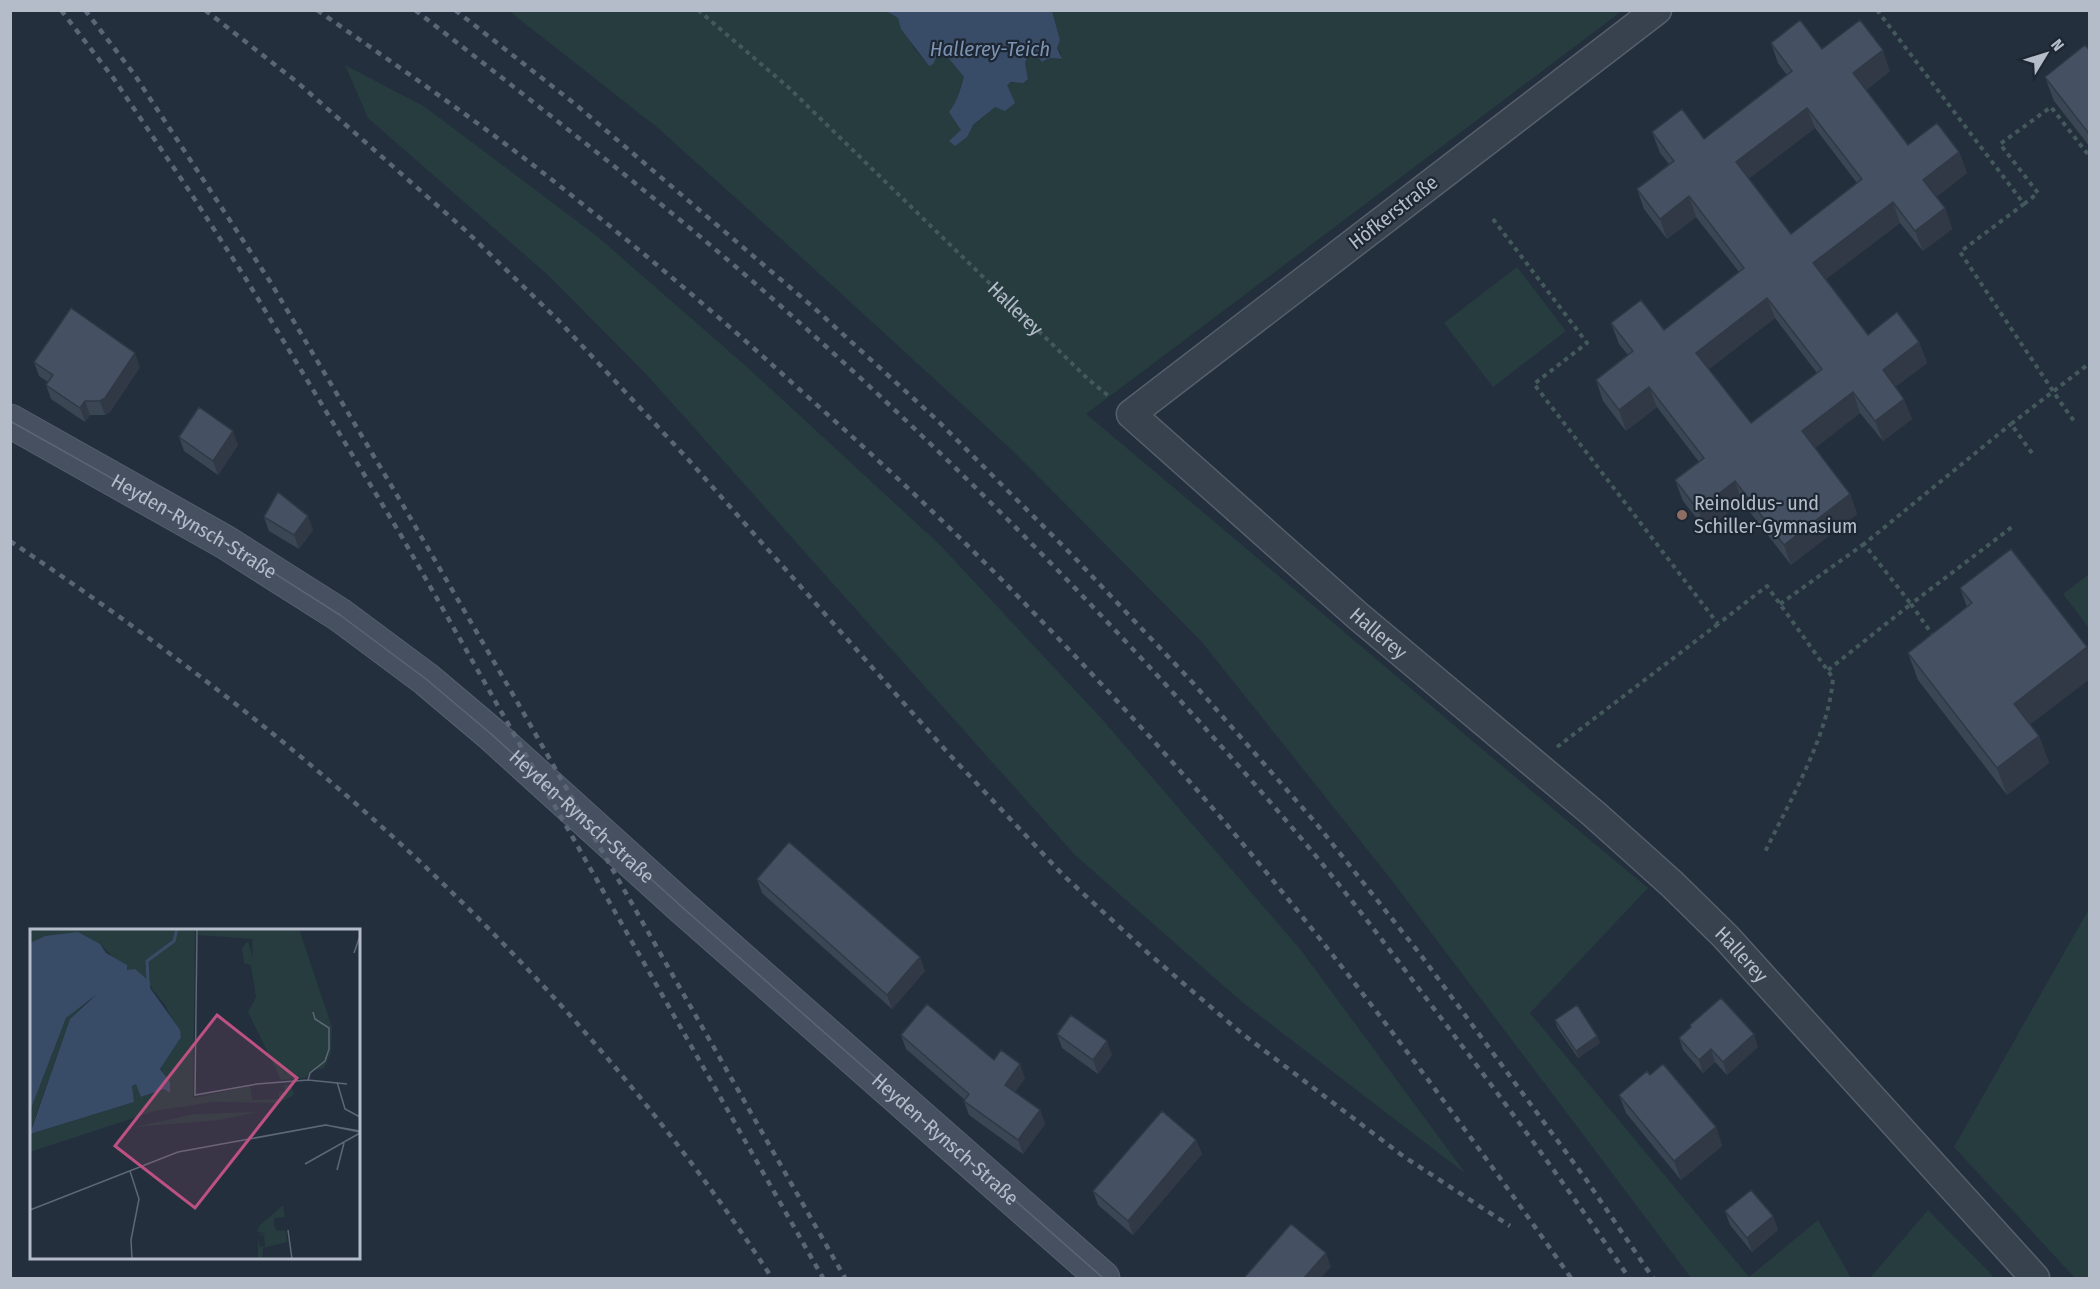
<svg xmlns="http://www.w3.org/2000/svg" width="2100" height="1289" viewBox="0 0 2100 1289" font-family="'Fira Sans Condensed',sans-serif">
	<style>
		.green { fill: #263c3f }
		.water { fill: #394c67 }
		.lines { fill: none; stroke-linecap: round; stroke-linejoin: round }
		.street-casing { stroke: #565f6c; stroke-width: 31 }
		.secondary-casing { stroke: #565f6c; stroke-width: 35 }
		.path { stroke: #44595c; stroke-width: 4; stroke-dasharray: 4.5 4.5; stroke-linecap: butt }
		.street { stroke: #38414e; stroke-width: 28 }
		.secondary { stroke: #465061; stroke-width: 33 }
		.tram { stroke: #5a6575; stroke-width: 1.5 }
		.rail { stroke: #5a6575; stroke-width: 4.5; stroke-dasharray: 6 6; stroke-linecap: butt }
		.wall { fill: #3b4654; fill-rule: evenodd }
		.shaded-wall { fill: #303945 }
		.building { fill: #455162; stroke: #303945; stroke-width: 1.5; fill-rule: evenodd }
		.education-dot { fill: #8d6e63; stroke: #1d2633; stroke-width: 2 }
		.labels { text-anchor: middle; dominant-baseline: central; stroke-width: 4.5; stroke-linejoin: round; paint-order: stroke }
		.street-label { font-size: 20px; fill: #b4bcc9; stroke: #1d2633 }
		.poi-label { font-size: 20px; fill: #b4bcc9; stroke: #1d2633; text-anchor: start }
		.water-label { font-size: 21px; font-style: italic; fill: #7c92b1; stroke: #1d2633 }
		.inset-river { fill: none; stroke: #394c67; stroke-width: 3 }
		.inset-road { fill: none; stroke: #5e6776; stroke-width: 1.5 }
		.view { fill: #bd5182; fill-opacity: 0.15; stroke: #bd5182; stroke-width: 3 }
		.inset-edge { fill: none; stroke: #b4bcc9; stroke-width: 3 }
	</style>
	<rect width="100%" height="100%" fill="#242f3e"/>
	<!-- green -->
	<path class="green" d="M509,11H886L898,18L913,47L929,66L937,56L946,55L964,77C955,100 957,107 961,131L949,141C966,132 981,120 995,106C1000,101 1004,91 1007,84L1028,79L1025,63L1028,56L1035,55L1040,61L1044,62L1051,58L1061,60V53L1057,48L1060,40L1052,11H1622L1086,414C1275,571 1459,732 1648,888L1530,1013L1749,1277L1818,1220L1851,1278H1691L1390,878L1201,641L1013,451L811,266L658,128Z
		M345,65L425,107L598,237L747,367L940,545L1101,718L1300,949L1466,1174L1242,1002L1075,855L647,375L549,276L368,118Z
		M1517,267L1566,331L1493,387L1444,323Z
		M2089,574V628L2063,594Z
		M2089,909L2090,1278H2075L1954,1147Z
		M1928,1210L1993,1276L1991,1278H1870Z"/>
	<!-- water -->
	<path class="water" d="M886,11H1052L1060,40L1057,48L1062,59L1051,58L1042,62L1035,55L1028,56L1025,63L1028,79L1023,83L1011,82L1007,85L1015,103L1005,111L995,107L973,125L967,137L955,146L949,141L961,130L949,112C958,101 960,89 964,77L946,55L937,56L933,64L929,66L901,29L898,18Z"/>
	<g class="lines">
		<!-- street casing -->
		<g class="street-casing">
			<g id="street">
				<path id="s2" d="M1657,10L1131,414L1358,616L1594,814L1672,884L1726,937L2035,1278"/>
			</g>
		</g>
		<!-- secondary casing -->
		<g class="secondary-casing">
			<path id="secondary" d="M10,421L225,542L340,615L426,679L490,733L682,907L1103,1278"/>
		</g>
		<!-- path -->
		<g class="path">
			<path id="s1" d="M698,10L788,87L1088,379L1111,398"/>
			<path d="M1877,10L2024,204L1960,252L2061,403L2074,421"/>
			<path d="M2024,204L2038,193L2000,144L2051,107L2090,157"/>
			<path d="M1493,219L1587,343L1534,384L1718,624L1767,586L1833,678C1829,735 1789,802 1764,854"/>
			<path d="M2032,453L2011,424L2090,363"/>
			<path d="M1780,604L1864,544"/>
			<path d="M1934,637L1911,604L2012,527"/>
			<path d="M1828,670L1911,604L1864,544L2011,424"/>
			<path d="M1557,747L1718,624"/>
		</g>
		<!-- street -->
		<use href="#street" class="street"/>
		<!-- secondary -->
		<use href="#secondary" class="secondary"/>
		<!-- tram -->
		<path class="tram" id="s3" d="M10,421L225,542L340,615L426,679L490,733L682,907L1103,1278"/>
		<!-- rail -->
		<path class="rail" d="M61,10L114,79L190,192L246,279L402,537L823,1278
			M85,10L134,74L271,283L404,507L515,698L845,1278
			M205,10L297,82L464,229L558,320L686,457L948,753L1064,876L1148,953L1240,1032L1403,1156L1510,1226
			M317,10C396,65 476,120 551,179C636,246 719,316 799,389C869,451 937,514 1002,580C1078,658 1152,737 1222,819C1346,966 1461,1121 1571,1278
			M415,10C537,105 658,198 774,300C960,464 1134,642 1295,831C1356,903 1412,980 1469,1055C1524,1129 1578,1202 1629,1278
			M455,10L575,104L813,307L936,419L1072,555L1194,684L1315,822L1420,954L1585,1178L1653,1278
			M10,541C125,618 236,700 340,790C503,930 655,1098 772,1278"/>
	</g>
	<!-- wall -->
	<path class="wall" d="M1771,43L1822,49L1890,71L1866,90L1908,145L1959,152L1967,173L1936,197L1945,208L1952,229L1923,251L1900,223L1826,279L1868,335L1919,342L1927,363L1895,387L1912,419L1883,441L1860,413L1815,448L1850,494L1857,514L1791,565L1742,502L1706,530L1683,501L1675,480L1699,462L1657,407L1626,431L1603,401L1596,380L1628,355L1619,344L1611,323L1664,330L1739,272L1696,217L1667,239L1644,209L1637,189L1669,164L1660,153L1652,132L1704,139L1787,75L1778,63ZM1815,128L1857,183L1791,234L1748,179ZM1775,318L1817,373L1751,423L1709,369Z
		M2090,51V147L2054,101L2045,77Z
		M34,362L140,367L110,412L105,415H90L85,422L51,399L46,385L48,382L39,376Z
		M179,437L238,445L218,475L184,451Z
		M264,517L313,530L299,549L269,531Z
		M2011,549L2030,725L2039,736L2049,763L2007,795L1918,680L1908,653L1967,607L1960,588Z
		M757,879L925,971L892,1009L762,893Z
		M1555,1020L1597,1036L1600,1043L1578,1058L1557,1027Z
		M1690,1025L1758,1047L1727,1075L1715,1062L1703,1073L1683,1050L1679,1038L1690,1027Z
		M1057,1034L1112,1055L1098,1074L1062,1048Z
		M901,1035L994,1060L1025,1078L1015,1092L1040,1110L1045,1124L1023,1154L969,1115L964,1101L965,1100L906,1049Z
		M1650,1075L1716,1127L1722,1146L1681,1180L1626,1113L1619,1095Z
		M1196,1140L1202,1154L1133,1235L1098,1205L1093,1191Z
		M1725,1211L1773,1216L1778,1230L1752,1252L1730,1225Z"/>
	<!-- shaded-wall -->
	<path class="shaded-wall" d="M1883,50L1890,71L1860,94L1853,73Z
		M1807,108L1815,128L1743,183L1736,162Z
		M1959,152L1967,173L1931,201L1923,180Z
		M1689,196L1696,217L1667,239L1660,219Z
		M1893,202L1900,223L1821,283L1813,263Z
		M1945,208L1952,229L1923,251L1915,231Z
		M1767,298L1775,318L1704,373L1696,353Z
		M1919,342L1927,363L1890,391L1883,370Z
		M135,353L140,367L110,412L105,415L100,401Z
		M1649,387L1657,407L1626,431L1619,410Z
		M1853,392L1860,413L1810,452L1802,431Z
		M1904,399L1912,419L1883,441L1875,421Z
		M85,401L90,415L85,422L80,408Z
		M233,431L238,445L218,475L213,461Z
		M1735,481L1742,502L1706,530L1698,510Z
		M1850,494L1857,514L1791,565L1784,545Z
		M308,516L313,530L299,549L294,535Z
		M2087,647L2090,655V679L2023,730L2014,704Z
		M2039,736L2049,763L2007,795L1997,768Z
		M920,957L925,971L892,1009L887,995Z
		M1754,1034L1758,1047L1727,1075L1723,1062Z
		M1597,1036L1600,1043L1578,1058L1576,1051Z
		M1107,1041L1112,1055L1098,1074L1093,1060Z
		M1711,1049L1715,1062L1703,1073L1699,1060Z
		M1020,1064L1025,1078L1010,1099L1005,1085Z
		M1040,1110L1045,1124L1023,1154L1018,1140Z
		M1716,1127L1722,1146L1681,1180L1674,1161Z
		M1196,1140L1202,1154L1133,1235L1128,1221Z
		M1773,1216L1778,1230L1752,1252L1747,1238Z
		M1326,1253L1331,1267L1321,1278H1304Z"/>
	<!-- building -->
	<path class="building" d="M1800,20L1822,49L1860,20L1883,50L1853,73L1908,145L1937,123L1959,152L1923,180L1945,208L1915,231L1893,202L1813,263L1868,335L1897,312L1919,342L1883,370L1904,399L1875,421L1853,392L1802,431L1850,494L1784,545L1735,481L1698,510L1675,480L1704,458L1649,387L1619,410L1596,380L1633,351L1611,323L1641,300L1664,330L1744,268L1689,196L1660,219L1637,189L1674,161L1652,132L1682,109L1704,139L1792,71L1771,43ZM1807,108L1862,179L1791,234L1736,162ZM1767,298L1822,369L1751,423L1696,353Z
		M2085,45L2090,51V135L2045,77Z
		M71,308L135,353L105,398L100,401H85L80,408L46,385L53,375L34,362Z
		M199,407L233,431L213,461L179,437Z
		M278,492L308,516L294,535L264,517Z
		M2011,549L2087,647L2014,704L2039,736L1997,768L1908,653L1972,603L1960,588Z
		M789,842L920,957L887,995L757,879Z
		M1721,998L1754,1034L1723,1062L1711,1049L1699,1060L1679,1038L1691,1027L1690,1025Z
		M927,1004L994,1060L1001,1050L1020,1064L1005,1085L1040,1110L1018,1140L964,1101L969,1094L901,1035Z
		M1577,1005L1597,1036L1576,1051L1555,1020Z
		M1071,1015L1107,1041L1093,1060L1057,1034Z
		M1663,1064L1716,1127L1674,1161L1619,1095L1647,1071L1650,1075Z
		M1162,1111L1196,1140L1128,1221L1093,1191Z
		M1751,1190L1773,1216L1747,1238L1725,1211Z
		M1291,1224L1326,1253L1304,1278H1244Z"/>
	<!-- markers -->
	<circle class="education-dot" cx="1682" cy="515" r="6"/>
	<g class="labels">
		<!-- street labels -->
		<g class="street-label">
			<text transform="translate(1393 212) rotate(-38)">Höfkerstraße</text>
			<text stroke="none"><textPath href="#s1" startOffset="436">Hallerey</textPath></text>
			<text stroke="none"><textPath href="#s3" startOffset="212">Heyden-Rynsch-Straße</textPath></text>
			<text stroke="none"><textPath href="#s2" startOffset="994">Hallerey</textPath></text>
			<text stroke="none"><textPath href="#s3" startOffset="698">Heyden-Rynsch-Straße</textPath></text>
			<text stroke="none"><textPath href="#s2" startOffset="1479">Hallerey</textPath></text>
			<text stroke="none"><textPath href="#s3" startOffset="1184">Heyden-Rynsch-Straße</textPath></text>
		</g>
		<!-- poi labels -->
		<g class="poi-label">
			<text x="1694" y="503">Reinoldus- und<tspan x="1694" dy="23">Schiller-Gymnasium</tspan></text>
		</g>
		<!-- water labels -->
		<g class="water-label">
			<text x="990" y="49">Hallerey-Teich</text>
		</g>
	</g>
	<!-- overview -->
	<g transform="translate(30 929)">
		<rect width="330" height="330" fill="#242f3e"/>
		<path d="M0,0H165L163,169L220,157L222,171L249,170V163H255L254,156L261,155L264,166L249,174L183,173L125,182L0,223V205L104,173L102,157L107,155L112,168L134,160L138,163L139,154L130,138L151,107L135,76L117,53L108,43L97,42L70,15L15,7L0,14ZM169,0H269L302,98L301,124L294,139L280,142L276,149L251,151L218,83L226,68L221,36L214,34L212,19L218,12L223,30L222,10L168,6ZM66,64L40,90L0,203V182L36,89ZM229,183L190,191L105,198L164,185ZM253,276L255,288L244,289V296L246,301L256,302L257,313L233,319L232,330H228V309L230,318L235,317L234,306H228L236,304L227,303L229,297Z" fill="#263c3f"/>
		<path d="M48,3L70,15L76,24L97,36V41L105,40L120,53V59L150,101L151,108L130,140L140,153V164L134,160L111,168L106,155L102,157L104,173L0,205L40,90L67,65L36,89L0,182V14L15,7Z" fill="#394c67"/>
		<path class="inset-river" d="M118,53L117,32L144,12L147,0"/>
		<path class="inset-road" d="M167,0L165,166L227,155L278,151L317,155M324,24L330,7M278,151L280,144L295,132L299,120V99L285,90L283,83M307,153L315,180L330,188M275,235L330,204M307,241L314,214M100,242L109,270L101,311L102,330M0,281L148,223L295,196L330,202M0,281L148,223L296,196L330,203M258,301L262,330"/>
		<path class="view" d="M187,86L267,149L165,279L85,217Z"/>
		<rect width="330" height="330" class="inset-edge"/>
	</g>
	<!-- border -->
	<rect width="2100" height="1289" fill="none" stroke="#b4bcc9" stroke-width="24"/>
	<!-- north arrow -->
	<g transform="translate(2046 54) rotate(52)" stroke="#1d2633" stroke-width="4.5" paint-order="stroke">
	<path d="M0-4.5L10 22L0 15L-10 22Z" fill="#b4bcc9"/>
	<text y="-9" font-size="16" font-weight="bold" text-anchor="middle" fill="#b4bcc9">N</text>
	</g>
</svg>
